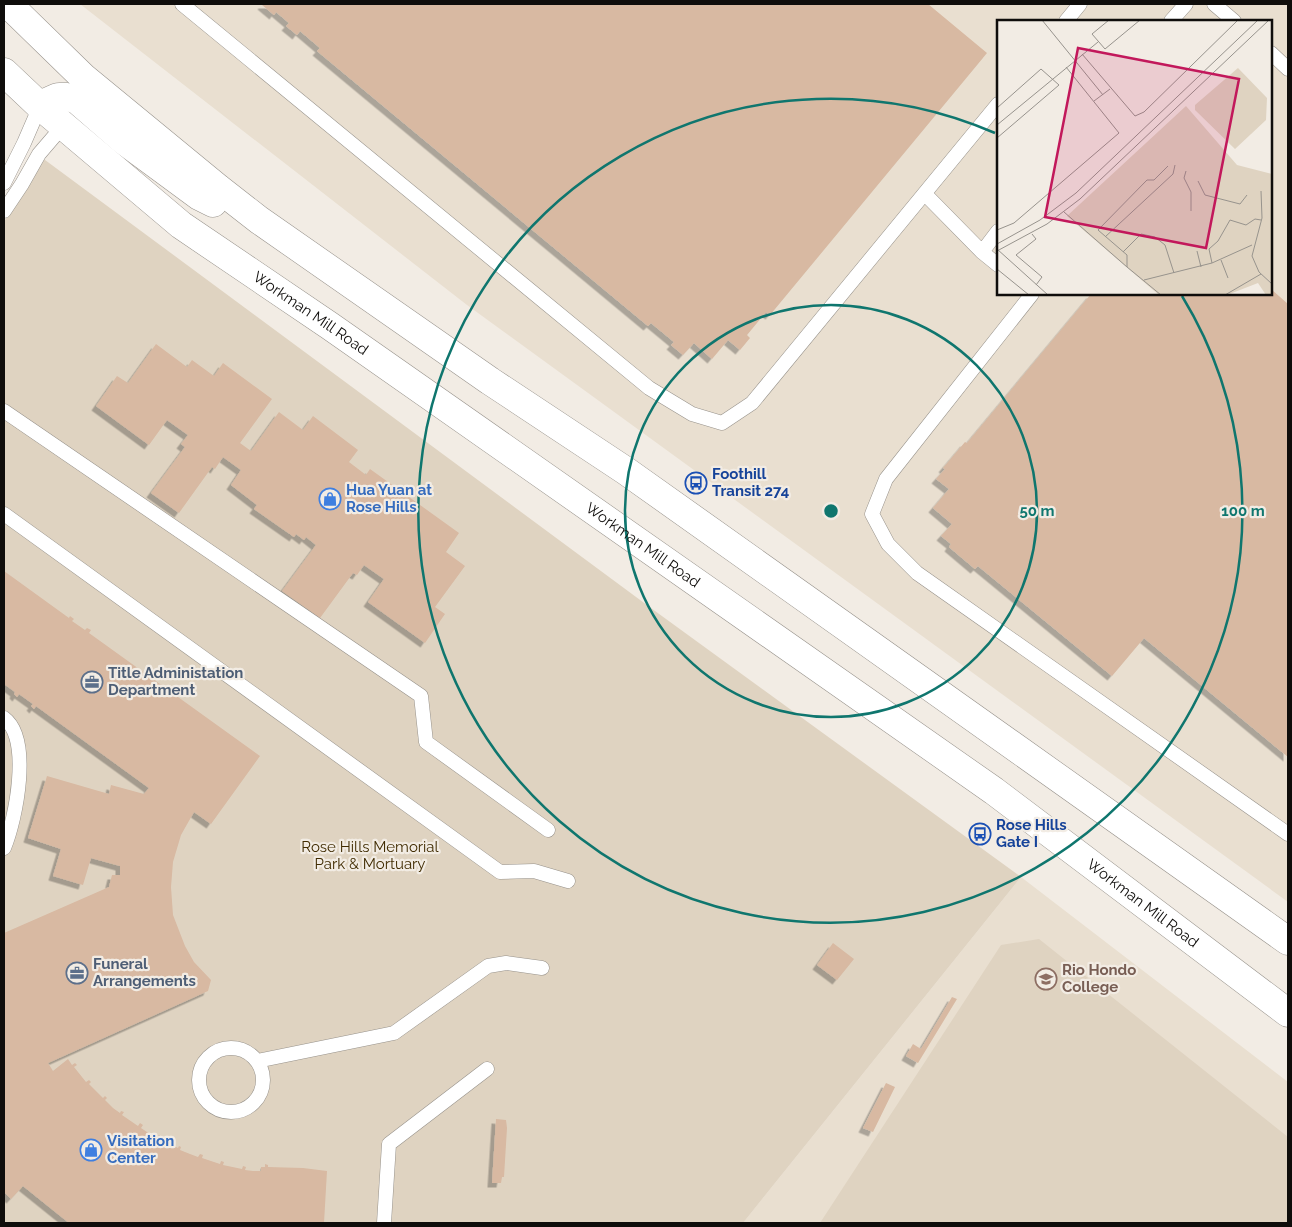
<svg xmlns="http://www.w3.org/2000/svg" width="1292" height="1227" viewBox="0 0 1292 1227" font-family="Raleway,sans-serif">
	<style>
		.built { fill: #e9dfd0; fill-rule: evenodd }
		.green { fill: #dfd3c1 }
		.building { fill: #d8b9a2; filter: url(#shadow) }
		.lines { fill: none; stroke-linecap: round; stroke-linejoin: round }
		.service-casing { stroke: #97928b; stroke-width: 15 }
		.secondary-casing { stroke: #97928b; stroke-width: 29 }
		.service { stroke: #fff; stroke-width: 14 }
		.secondary { stroke: #fff; stroke-width: 28 }
		.ring { fill: none; stroke: #0f766e; stroke-width: 2.5 }
		.labels { text-anchor: middle; dominant-baseline: central; stroke-width: 4.5; stroke-linejoin: round; paint-order: stroke }
		.street-label { font-size: 15px; fill: #0f0d0b; stroke: #f2ece4 }
		.transit-label { font-size: 15px; font-weight: bold; fill: #164399; stroke: #f2ece4; text-anchor: start }
		.shop-label { font-size: 15px; font-weight: bold; fill: #366cbe; stroke: #f2ece4; text-anchor: start }
		.service-label { font-size: 15px; font-weight: bold; fill: #4e5e75; stroke: #f2ece4; text-anchor: start }
		.park-label { font-size: 15px; fill: #412c02; stroke: #f2ece4 }
		.education-label { font-size: 15px; font-weight: bold; fill: #785e54; stroke: #f2ece4; text-anchor: start }
		.inset-road { fill: none; stroke: #97938d; stroke-width: 1 }
		.view { fill: #c2185b; fill-opacity: 0.15; stroke: #c2185b; stroke-width: 2.5 }
		.inset-edge { fill: none; stroke: #0f0d0b; stroke-width: 2.5 }
		.centre { fill: #0f766e; stroke: #f2ece4; stroke-width: 2.5 }
		.ring-label { font-size: 15px; text-anchor: middle; font-weight: bold; fill: #0f766e; stroke: #f2ece4; stroke-width: 4.5; stroke-linejoin: round; paint-order: stroke }
	</style>
	<defs>
		<filter id="shadow"><feDropShadow dx="-4.5" dy="4.5" stdDeviation="0" flood-color="#0004"/></filter>
	</defs>
	<rect width="100%" height="100%" fill="#f2ece4"/>
	<!-- built -->
	<path class="built" d="M80,4H1288V902L467,305ZM998,21H1271V294H998Z
		M1021,877L1288,1082V1223H743Z"/>
	<!-- green -->
	<path class="green" d="M41,157L655,611L1021,877L743,1223H4V222Z
		M1039,939L1288,1137V1223H820L1001,945Z"/>
	<!-- building -->
	<path class="building" d="M263,4H928L987,53L770,315L766,312L747,335L750,338L740,350L728,340L712,359L694,343L683,355L671,345L674,342L651,323L648,326L317,51L320,48L300,31L297,35L286,26L289,23L276,12L274,15L262,5Z
		M1271,289L1288,304V757L1144,638L1112,676L978,566L975,569L949,547L951,544L941,536L952,524L933,508L949,489L936,479L945,469L943,468L965,442L967,443L1091,294H1271Z
		M156,344L187,367L192,360L214,376L223,363L272,399L240,443L251,451L279,412L303,430L313,416L358,450L349,462L366,475L370,469L459,533L446,552L465,566L435,607L445,614L425,643L368,602L384,579L364,565L357,575L353,573L320,618L282,591L316,545L306,537L304,540L296,534L294,537L254,509L257,505L231,485L241,470L223,457L215,469L212,467L179,513L151,493L185,447L181,444L188,435L167,420L149,445L96,406L117,376L128,383Z
		M4,571L69,618L70,616L74,619L72,621L85,630L87,628L91,630L89,633L260,756L211,824L194,812L181,835L173,862L171,887L173,915L185,946L194,962L211,980L208,991L48,1063L53,1071L68,1059L72,1065L75,1063L77,1065L74,1067L86,1082L89,1080L91,1082L89,1084L103,1098L105,1096L107,1098L105,1100L113,1108L120,1113L121,1111L124,1112L122,1115L138,1126L140,1123L143,1125L141,1128L150,1134L157,1138L159,1135L161,1137L160,1139L178,1148L179,1146L181,1147L180,1150L190,1154L198,1157L200,1154L203,1155L202,1158L220,1164L221,1161L224,1162L223,1165L242,1169L243,1166L246,1167L245,1170L253,1171H261V1167H265V1164L268,1165V1167L303,1168L327,1171L324,1223H69L23,1186L11,1199L4,1192V933L109,887L112,875H120V866L91,858L83,885L53,876L61,849L28,838L47,776L109,794L111,785L144,794L149,788L36,706L34,709L31,706L33,704L19,694L17,697L14,694L15,692L4,684Z
		M833,943L854,959L837,980L817,965Z
		M952,997L957,999L918,1063L906,1056L913,1044L921,1049Z
		M886,1083L895,1087L873,1132L863,1128Z
		M496,1119L506,1120L507,1128L504,1177H502L501,1183H492Z"/>
	<g class="lines">
		<!-- service casing -->
		<g class="service-casing">
			<path id="service" d="M182,4L649,388L692,414L722,423L752,403L998,104
				M1214,4L1234,21
				M1066,21L1080,4
				M1171,21L1186,4
				M1271,53L1288,69
				M4,183L24,143L40,106
				M925,194L982,252L998,265
				M4,211L22,184L39,154L63,126
				M982,252L998,231
				M1032,294L886,479L872,514L888,544L917,573L1288,834
				M4,411L421,696L426,742L548,830
				M4,514L500,872L534,871L568,881
				M4,718C32,739 16,819 4,848
				M199 1080a32 32 0 1 1 64 0a32 32 0 1 1-64 0Z
				M257,1061L394,1033L488,966L506,963L542,968
				M384,1223L389,1144L487,1069"/>
		</g>
		<!-- secondary casing -->
		<g class="secondary-casing">
			<g id="secondary">
				<path d="M8,4L83,77L218,188L259,220L490,381L626,471L1288,941"/>
				<path id="s1" d="M4,72L40,106L181,225L330,326L994,791L1288,1013"/>
				<path d="M40,106C54,98 60,93 77,100L123,140L199,196L213,203"/>
			</g>
		</g>
		<!-- service -->
		<use href="#service" class="service"/>
		<!-- secondary -->
		<use href="#secondary" class="secondary"/>
	</g>
	<!-- distance rings -->
	<g class="ring">
		<circle cx="831" cy="511" r="206"/>
		<path d="M1182 296A412 412 0 1 1 995 133"/>
	</g>
	<!-- icons -->
	<defs>
		<g id="bus-ring" transform="scale(1.125)"><circle r="9.5" fill="#f2ece4" stroke="#1a4fb4" stroke-width="1.5"/><path d="M-5-6H5V4H4V6H2V4H-2V6H-4V4H-5ZM-3.5-4V0h7V-4ZM-3.5 1.2v1.5H-2V1.2ZM2 1.2v1.5H3.5V1.2Z" fill="#1a4fb4"/></g>
		<g id="shop-ring" transform="scale(1.125)"><circle r="9.5" fill="#f2ece4" stroke="#3f7fe0" stroke-width="1.5"/><path d="M-5-2.5h2.3a2.7 3.5 0 0 1 5.4 0H5L5.5 6h-11ZM-1.5-2.5h3a1.5 2.3 0 0 0-3 0Z" fill="#3f7fe0"/></g>
		<g id="office-ring" transform="scale(1.125)"><circle r="9.5" fill="#f2ece4" stroke="#5c6f8a" stroke-width="1.5"/><path d="M-6-3h4V-5.5h4V-3h4V5H-6ZM-1-4.5V-3h2v-1.5ZM-6 0V1H6V0Z" fill="#5c6f8a"/></g>
		<g id="university-ring" transform="scale(1.125)"><circle r="9.5" fill="#f2ece4" stroke="#8d6e63" stroke-width="1.5"/><path d="M0-5L7-2L0 1L-7-2ZM-4 1L0 2.5L4 1V4Q0 6-4 4Z" fill="#8d6e63"/></g>
	</defs>
	<g fill-rule="evenodd">
		<use href="#bus-ring" x="696" y="483"/>
		<use href="#shop-ring" x="330" y="499"/>
		<use href="#office-ring" x="92" y="682"/>
		<use href="#bus-ring" x="980" y="834"/>
		<use href="#office-ring" x="77" y="973"/>
		<use href="#university-ring" x="1046" y="979"/>
		<use href="#shop-ring" x="91" y="1150"/>
	</g>
	<g class="labels">
		<!-- street labels -->
		<g class="street-label">
			<text stroke="none"><textPath href="#s1" startOffset="391">Workman Mill Road</textPath></text>
			<text stroke="none"><textPath href="#s1" startOffset="796">Workman Mill Road</textPath></text>
			<text stroke="none"><textPath href="#s1" startOffset="1411">Workman Mill Road</textPath></text>
		</g>
		<!-- transit labels -->
		<g class="transit-label">
			<text x="712" y="474">Foothill<tspan x="712" dy="17">Transit 274</tspan></text>
			<text x="996" y="825">Rose Hills<tspan x="996" dy="17">Gate I</tspan></text>
		</g>
		<!-- shop labels -->
		<g class="shop-label">
			<text x="346" y="490">Hua Yuan at<tspan x="346" dy="17">Rose Hills</tspan></text>
			<text x="107" y="1141">Visitation<tspan x="107" dy="17">Center</tspan></text>
		</g>
		<!-- service labels -->
		<g class="service-label">
			<text x="108" y="673">Title Administation<tspan x="108" dy="17">Department</tspan></text>
			<text x="93" y="964">Funeral<tspan x="93" dy="17">Arrangements</tspan></text>
		</g>
		<!-- park labels -->
		<g class="park-label">
			<text x="370" y="847">Rose Hills Memorial<tspan x="370" dy="17">Park &amp; Mortuary</tspan></text>
		</g>
		<!-- education labels -->
		<g class="education-label">
			<text x="1062" y="970">Rio Hondo<tspan x="1062" dy="17">College</tspan></text>
		</g>
	</g>
	<!-- overview -->
	<g transform="translate(997 20)">
		<rect width="275" height="275" fill="#f2ece4"/>
		<path d="M241,48L270,78L269,100L238,129L198,90V85ZM189,86L240,145L275,154V275H269L261,263L230,275H162L70,196Z" fill="#dfd3c1"/>
		<path class="inset-road" d="M45,0L106,75M112,0L95,14L108,29L143,0M85,34L138,96L147,92L241,0M97,81L113,69M0,88L44,49L62,65L0,118M0,105L101,22M189,151L187,158L194,172V191M201,161L208,175L243,184L250,175M264,171L265,198L255,236L262,252L275,264M67,192L130,247M0,210L17,203L122,113L69,47M35,214L39,219L19,235L45,257L39,265M108,217L176,154L178,145M0,224L43,200L79,173L261,0M0,229L51,275M0,231L50,204L83,179L272,0M200,231L204,247M126,232L144,214L158,217L168,225L177,253M224,240L231,258M215,243L212,229L221,221L233,200L249,205L258,199L264,200M0,249L32,275M147,260L215,243L255,225M164,275L130,247V235L101,210L150,160H157L171,146M228,275L264,254"/>
		<path class="view" d="M81,28L242,59L209,228L48,197Z"/>
		<rect width="275" height="275" class="inset-edge"/>
	</g>
	<circle cx="831" cy="511" r="8" class="centre"/>
	<g class="ring-label">
		<text x="1037" y="516">50 m</text>
		<text x="1243" y="516">100 m</text>
	</g>
	<!-- border -->
	<rect width="1292" height="1227" fill="none" stroke="#0f0d0b" stroke-width="10"/>
</svg>
